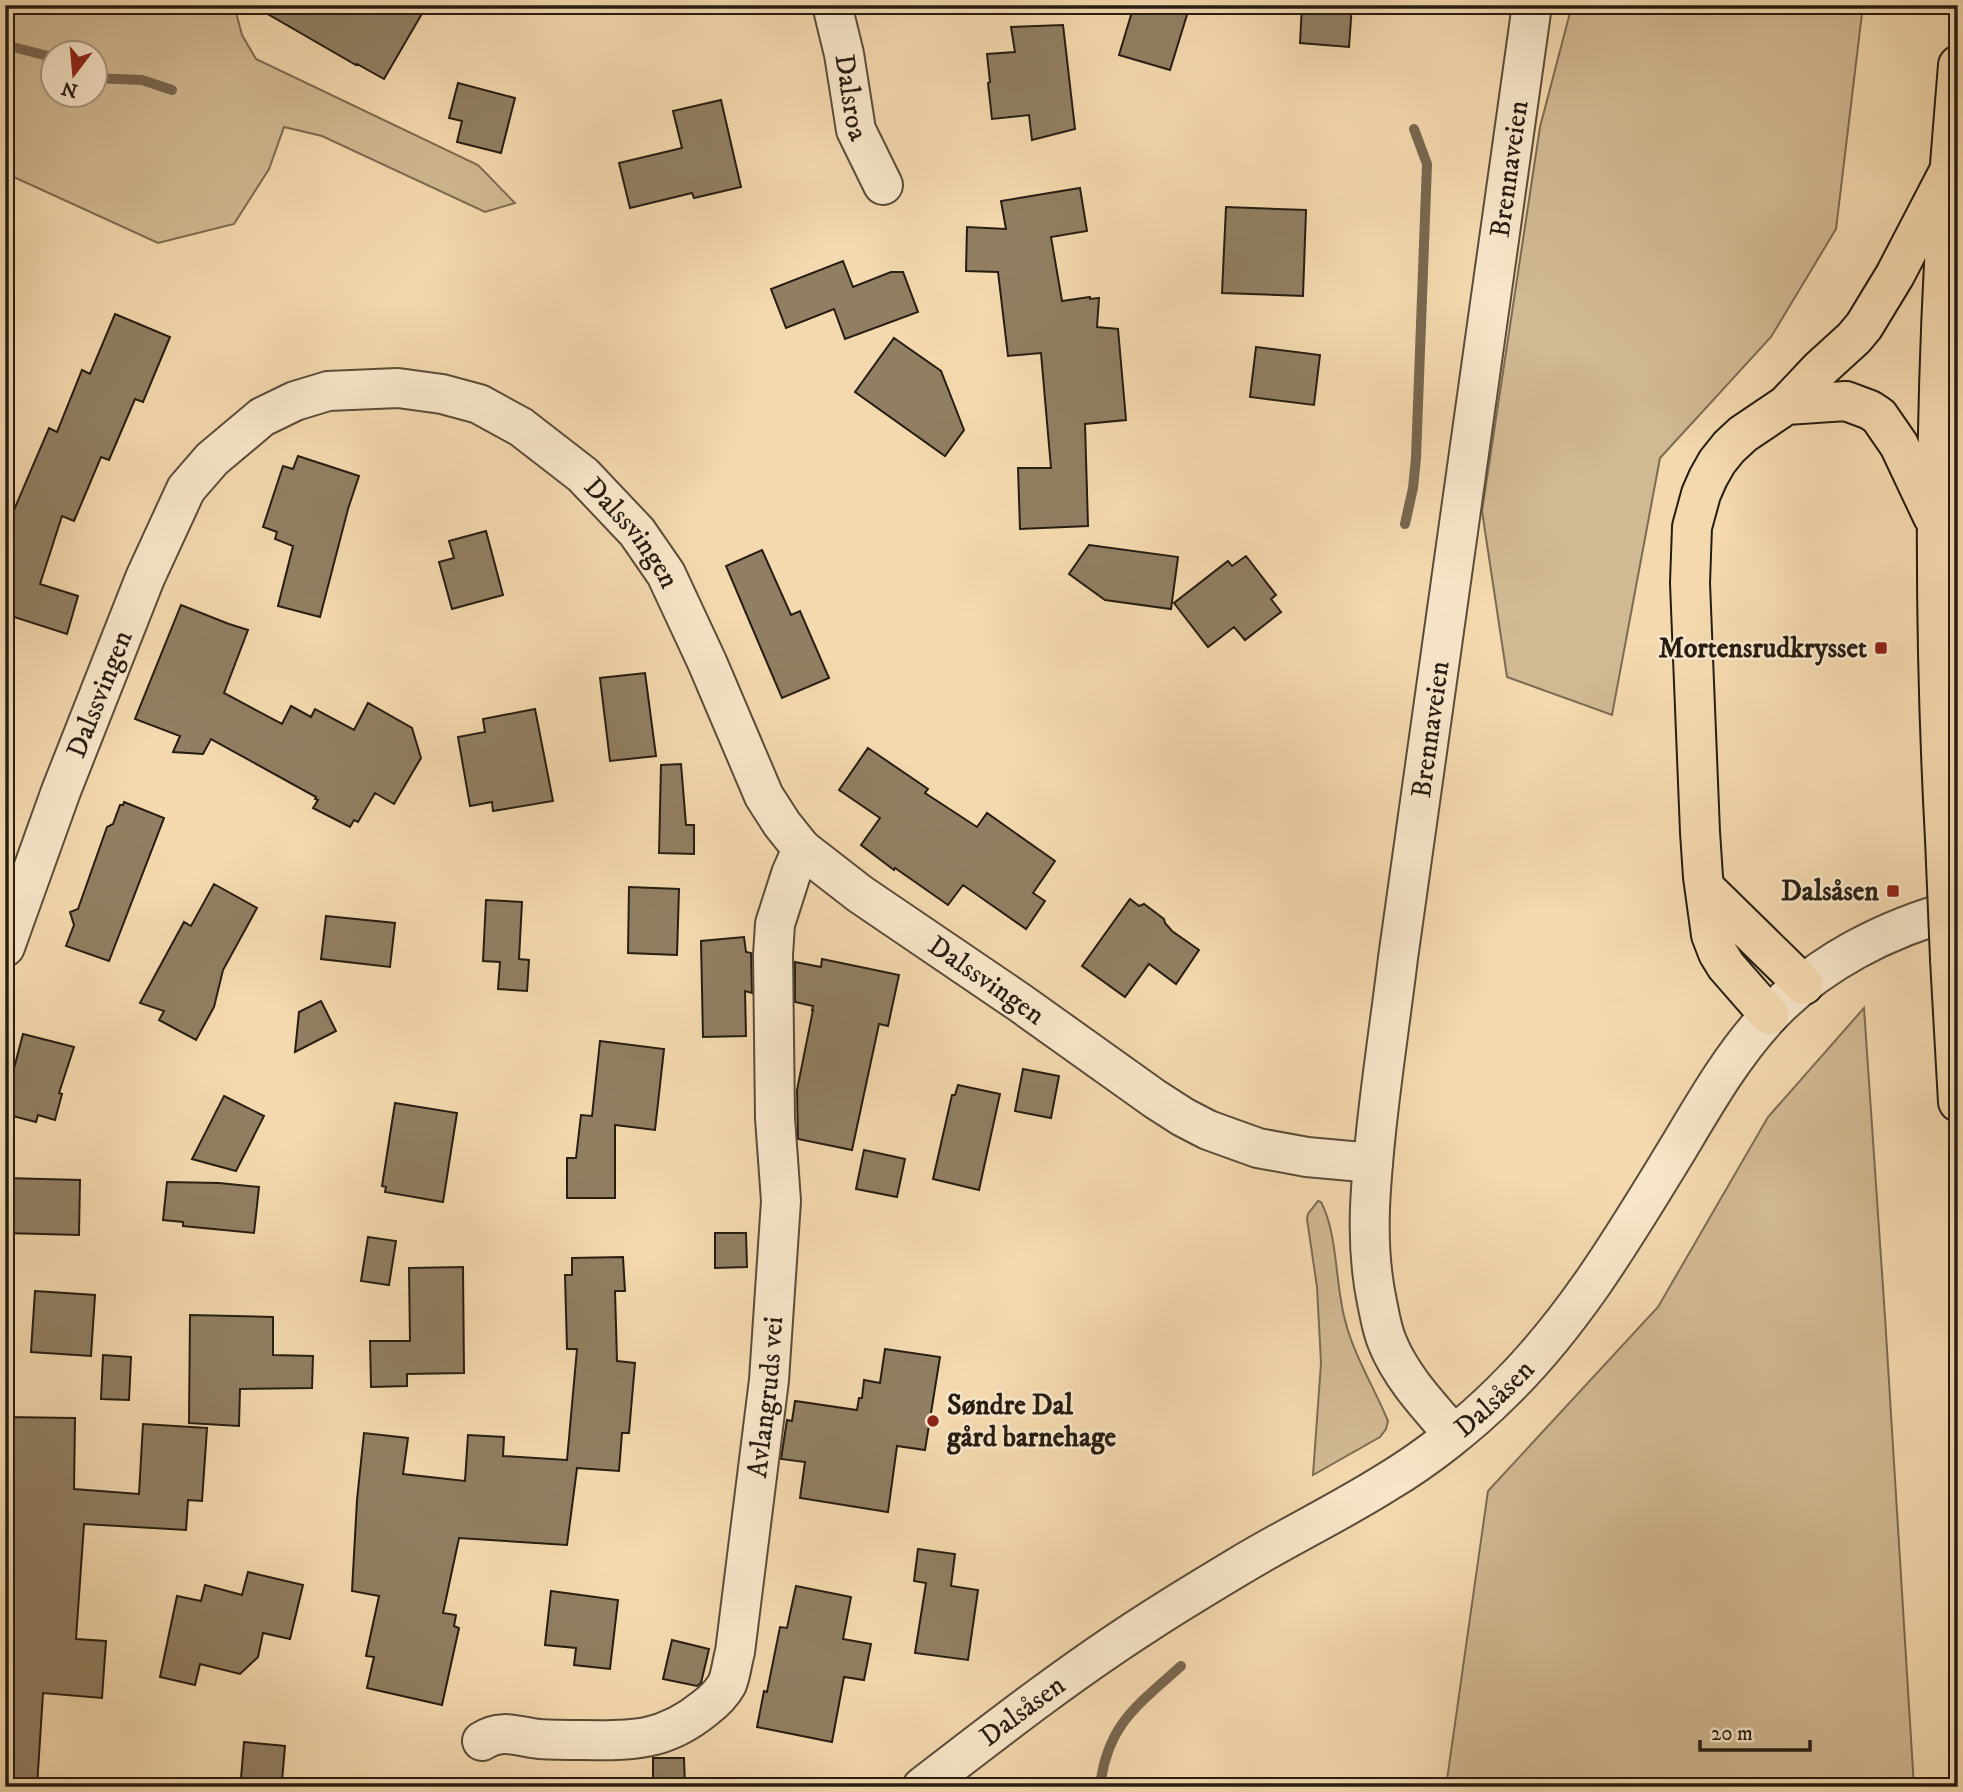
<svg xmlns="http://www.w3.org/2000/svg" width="1963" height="1792" viewBox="0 0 1963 1792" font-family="'IM FELL DW Pica',serif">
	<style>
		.green { fill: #d1b993; stroke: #7c6b52; stroke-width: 2; fill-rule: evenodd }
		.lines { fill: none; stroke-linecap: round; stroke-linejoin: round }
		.stream { stroke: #786750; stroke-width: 10 }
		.building { fill: #917f63; stroke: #261d12; stroke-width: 2 }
		.minor-casing { stroke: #5a4c39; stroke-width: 42 }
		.highway-casing { stroke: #261d12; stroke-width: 42 }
		.minor { stroke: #f8e6ca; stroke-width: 38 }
		.highway { stroke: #f4d9ae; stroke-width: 38 }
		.highway-bridge-casing { stroke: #261d12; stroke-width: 42; stroke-linecap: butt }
		.highway-bridge { stroke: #f4d9ae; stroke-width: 38 }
		.poi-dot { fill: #8f2418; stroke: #f8e6ca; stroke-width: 2.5 }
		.labels { text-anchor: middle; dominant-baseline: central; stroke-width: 5; stroke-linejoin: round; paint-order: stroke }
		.street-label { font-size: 28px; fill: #261d12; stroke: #f8e6ca }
		.poi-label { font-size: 28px; font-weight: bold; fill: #261d12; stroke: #f8e6ca; text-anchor: end }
	</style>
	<rect width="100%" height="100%" fill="#f4d9ae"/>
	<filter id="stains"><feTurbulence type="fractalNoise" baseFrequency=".00286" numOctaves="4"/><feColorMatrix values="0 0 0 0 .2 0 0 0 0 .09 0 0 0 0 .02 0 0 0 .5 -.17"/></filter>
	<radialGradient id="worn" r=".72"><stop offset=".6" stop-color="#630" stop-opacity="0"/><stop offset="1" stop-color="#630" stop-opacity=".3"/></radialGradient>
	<!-- green -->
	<path class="green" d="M5,5H234L242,35L256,59L478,165L515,203L485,212L322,136L284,127L269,169L234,224L158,243L5,173ZM52,52H94V94H52Z
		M1572,5H1863L1836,229L1771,337L1660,458L1612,715L1507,677L1482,511L1540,127Z
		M1864,1008L1885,1317L1914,1787H1446L1488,1491L1658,1307L1768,1117Z
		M1318,1201L1321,1202C1338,1234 1335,1284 1345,1320C1354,1356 1374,1387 1388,1421L1386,1429L1380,1437L1313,1475L1321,1363L1317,1287L1307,1219L1308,1214Z"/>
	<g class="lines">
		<!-- stream -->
		<path class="stream" d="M5,45L52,57
			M94,78L142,80L172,90
			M1405,524L1413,488L1416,458L1427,164L1414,129
			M1100,1787C1107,1724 1138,1705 1181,1666"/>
	</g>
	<!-- building -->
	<path class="building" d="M252,5H427L384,79L357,64L356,65Z
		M1134,5H1190L1170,70L1119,55Z
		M1302,5H1352L1349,47L1300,43Z
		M1063,25L1075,129L1032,140L1029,115L992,119L988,83L990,82L987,54L1015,52L1011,27Z
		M458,83L515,98L501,153L457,142L462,121L449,118Z
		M721,100L741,187L694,198L692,193L630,208L619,163L682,148L673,111Z
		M1080,188L1087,231L1051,237L1062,301L1090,297V299L1099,298L1097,327L1118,329L1126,420L1085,424L1088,526L1020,529L1018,468H1051L1041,353L1008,356L998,272L966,271L967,227L1006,229L1001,201Z
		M1226,207L1306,210L1303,296L1222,293Z
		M843,261L853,287L891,272H903L918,312L845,339L834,309L786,328L771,289Z
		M115,314L170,337L143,402L135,399L109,460L101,457L74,521L62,516L40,584L78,596L67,634L5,614V531L49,428L57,432L82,370L90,374Z
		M894,338L941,371L964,430L945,456L855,392Z
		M1256,347L1320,355L1314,405L1250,397Z
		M298,456L359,476L348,509L320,617L278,606L293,546L275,539L277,532L263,527L283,466L293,469Z
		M486,531L503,595L452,609L439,562L454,558L449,541Z
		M1089,545L1178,557L1171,609L1105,600L1069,574Z
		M762,550L791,615L800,611L829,678L782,698L726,566Z
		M1246,556L1276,595L1271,599L1281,612L1245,640L1234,627L1208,647L1174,603L1228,561L1232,566Z
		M181,605L229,624L248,630L224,693L282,724L291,706L311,717L315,709L354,730L368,703L412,728L421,758L394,804L375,793L358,822L354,820L350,827L313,808L318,800L315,799L316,797L211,739L203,754L173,752L180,736L135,719Z
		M645,673L656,756L610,761L600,678Z
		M535,709L553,801L493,811L492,802L470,806L458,737L485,732L483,719Z
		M868,748L928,789L925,793L977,827L987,813L1055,861L1033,893L1045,901L1026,929L963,885L948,905L895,868L894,870L861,845L880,818L839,790Z
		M681,764L686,825H694V854L659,853L661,765Z
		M124,802L164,818L109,961L66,946L74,925L70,912L78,909L107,827L113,824L120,805H123Z
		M214,884L257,908L223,970L214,1007L196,1040L159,1020L164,1011L140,1003L184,922L191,926Z
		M629,887L679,889L677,955L628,953Z
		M1130,899L1139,906L1144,904L1164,919L1165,923L1172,931L1199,950L1176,984L1149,964L1125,997L1082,966Z
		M486,900L522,902L519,959L529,960L527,991L498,989L500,962L483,961Z
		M326,916L395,923L390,967L321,959Z
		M744,937L746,952L751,953L752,993L745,991L746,1036L703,1037L701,941Z
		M822,959L899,975L888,1026L879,1024L852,1150L798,1139L797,1090L813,1010H812L813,1006L795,1002V962L821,967Z
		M321,1001L336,1031L295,1052L299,1012Z
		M23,1034L74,1047L59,1093L62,1094L55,1120L38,1115L36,1122L5,1114V1103Z
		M600,1041L664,1049L655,1130L615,1125V1198H567V1158H576L581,1115L592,1116Z
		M1023,1069L1059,1076L1051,1118L1015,1111Z
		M958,1085L1000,1094L979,1190L933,1179L952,1095H955Z
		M224,1096L264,1116L236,1171L192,1159Z
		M395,1103L457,1113L443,1202L385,1192L386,1187L382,1186Z
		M864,1150L905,1159L897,1197L856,1189Z
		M5,1178L80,1180L79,1235L5,1233Z
		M167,1182L219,1183L259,1187L254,1233L183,1226V1222L163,1220Z
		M715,1233H746L747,1267L715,1268Z
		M368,1237L396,1241L389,1285L361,1281Z
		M623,1257L625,1291H615L617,1361L635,1363L629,1433H622L619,1471L577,1468L567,1545L459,1538L443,1613L456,1615L454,1626L459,1628L442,1705L367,1688L374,1657L366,1656L379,1596L352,1591L357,1500L364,1433L408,1438L403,1474L465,1481L468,1435L504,1437L503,1456L567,1460L577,1349H567L565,1275H572V1258Z
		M463,1267L464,1373L407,1374V1386L371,1387L370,1341H410L409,1268Z
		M35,1291L95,1295L91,1356L31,1352Z
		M190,1315L273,1317V1355L313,1356L312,1388L240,1389L239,1426L189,1423Z
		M885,1349L940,1357L925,1450L897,1446L888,1512L800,1498L805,1462L781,1459L787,1420L792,1421L795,1401L857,1410L859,1398H862L864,1380L880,1383Z
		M103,1355L131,1357L129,1400L101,1399Z
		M5,1417L75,1418L74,1489L139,1494L143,1424L207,1428L202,1501L188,1500L186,1530L84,1524L76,1639L106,1641L102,1698L43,1693L37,1787H5Z
		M918,1549L955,1554L951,1586L978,1590L968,1660L915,1653L926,1583L914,1581Z
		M248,1572L303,1585L290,1639L263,1633L258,1657L240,1674L200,1664L195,1685L160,1677L177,1596L201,1601L205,1585L242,1595Z
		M796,1586L851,1597L843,1639L871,1644L864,1680L844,1677L832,1742L757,1727L764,1691L767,1692L780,1627L787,1628Z
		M551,1591L618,1600L610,1669L574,1665L576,1648L545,1645Z
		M672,1640L709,1649L701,1683L697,1686L663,1679Z
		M244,1742L285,1746L282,1781L241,1778Z
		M653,1758H684L685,1787H653Z"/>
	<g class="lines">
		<!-- minor casing -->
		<g class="minor-casing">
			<g id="minor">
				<path id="s1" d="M832,5L844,54L856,130L883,185"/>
				<path id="s2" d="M5,947L61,791L145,578L186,489L212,459L262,417L295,401L328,391L398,388L442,394L479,404L521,427L583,475L637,532L666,574L707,662L764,796L782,824L802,849L860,894L1019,1002L1155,1099L1183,1117L1208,1130L1258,1148L1307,1157L1373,1163"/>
				<path id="s3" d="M1453,1434C1429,1406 1402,1378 1388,1344C1382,1331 1380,1316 1377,1302C1365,1245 1370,1190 1376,1132C1382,1074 1391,1016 1398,958L1532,5"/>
				<path id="s4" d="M482,1741C502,1728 519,1737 540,1739C554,1740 569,1740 583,1740C632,1741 665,1741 705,1708C713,1702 722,1693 727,1684C731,1675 732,1662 735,1652L769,1380L781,1201L775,1118L773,955L775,924L791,874L802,849"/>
				<path id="s5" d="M922,1787C996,1730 1069,1673 1147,1623C1176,1604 1206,1586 1236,1568C1285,1538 1338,1513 1387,1482C1426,1459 1470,1424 1502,1392C1574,1322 1625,1235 1677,1150C1704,1105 1731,1057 1767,1018C1817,963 1887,928 1958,909"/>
			</g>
		</g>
		<!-- highway casing -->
		<g class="highway-casing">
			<path id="highway" d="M1786,405L1846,401L1870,410L1879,416L1899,445L1933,517
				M1945,839C1931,582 1935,322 1958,65
				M1706,889L1804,985
				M1950,959L1958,1102
				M1769,1015L1726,966L1718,953L1711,935L1703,877L1700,832L1690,583L1692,527L1701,494L1708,478L1717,462L1729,447L1743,434L1786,405L1820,369L1854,338L1864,326L1895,275L1948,173"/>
		</g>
		<!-- minor -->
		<use href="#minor" class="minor"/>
		<!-- highway -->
		<use href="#highway" class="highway"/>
		<!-- highway-bridge casing -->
		<g class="highway-bridge-casing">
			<path id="highway-bridge" d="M1945,839L1950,959"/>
		</g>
		<!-- highway-bridge -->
		<use href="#highway-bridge" class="highway-bridge"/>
	</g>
	<!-- markers -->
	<g class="poi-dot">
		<rect x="1874" y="641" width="14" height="14" rx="3.5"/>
		<rect x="1886" y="884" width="14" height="14" rx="3.5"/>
		<circle cx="933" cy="1421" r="7"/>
	</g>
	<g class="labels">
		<!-- street labels -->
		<g class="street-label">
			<text stroke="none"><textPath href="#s1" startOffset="94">Dalsroa</textPath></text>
			<text stroke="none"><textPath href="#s3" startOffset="1298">Brennaveien</textPath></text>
			<text stroke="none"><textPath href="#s2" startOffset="1024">Dalssvingen</textPath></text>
			<text stroke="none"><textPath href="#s2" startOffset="270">Dalssvingen</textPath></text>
			<text stroke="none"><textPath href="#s3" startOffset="732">Brennaveien</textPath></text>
			<text stroke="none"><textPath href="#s2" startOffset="1612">Dalssvingen</textPath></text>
			<text stroke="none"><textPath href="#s5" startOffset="693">Dalsåsen</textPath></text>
			<text stroke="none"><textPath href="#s4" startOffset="555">Avlangruds vei</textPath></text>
			<text stroke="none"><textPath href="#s5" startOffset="126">Dalsåsen</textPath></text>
		</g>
		<!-- poi labels -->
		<g class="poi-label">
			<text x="1867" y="648">Mortensrudkrysset</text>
			<text x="1879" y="891">Dalsåsen</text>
			<text x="947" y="1405" text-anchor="start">Søndre Dal<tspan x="947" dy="32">gård barnehage</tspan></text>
		</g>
	</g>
	<!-- margin -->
	<rect width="1963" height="1792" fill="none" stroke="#f4d9ae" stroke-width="28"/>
	<rect x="7" y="7" width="1949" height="1778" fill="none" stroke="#261d12" stroke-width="3.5"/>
	<rect x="14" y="14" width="1935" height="1764" fill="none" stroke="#261d12" stroke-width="2"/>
	<!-- north arrow -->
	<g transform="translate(74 74) rotate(196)"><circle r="33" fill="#f8e6ca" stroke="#a49680" stroke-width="2"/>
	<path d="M0-5L12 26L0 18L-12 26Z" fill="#8f2418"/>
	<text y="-10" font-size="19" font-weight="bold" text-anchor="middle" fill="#261d12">N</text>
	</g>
	<!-- scale -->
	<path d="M1700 1740v10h110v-10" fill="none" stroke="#261d12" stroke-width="3.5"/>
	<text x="1711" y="1740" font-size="21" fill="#261d12" stroke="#f8e6ca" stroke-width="5" paint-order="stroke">20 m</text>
	<rect width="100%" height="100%" filter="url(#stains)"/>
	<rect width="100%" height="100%" fill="url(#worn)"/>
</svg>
